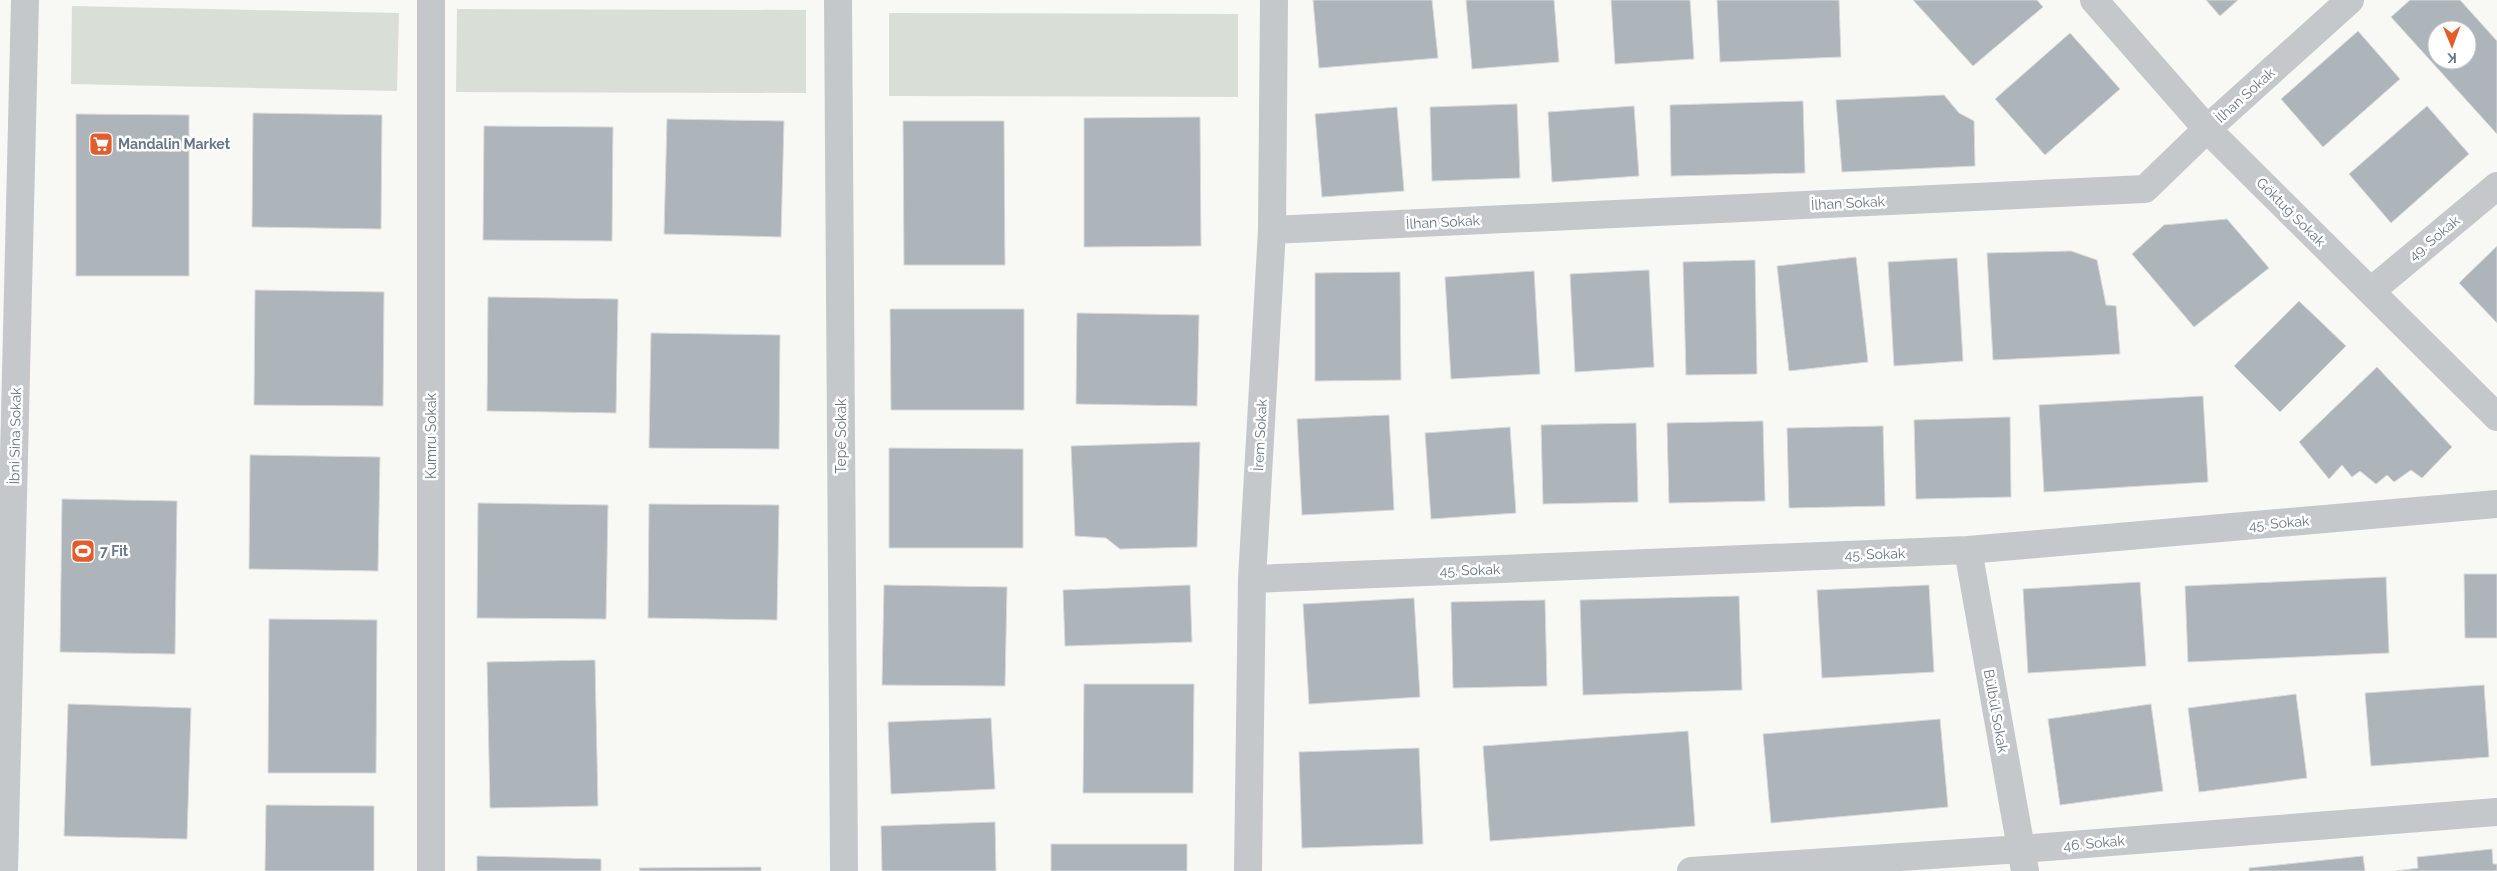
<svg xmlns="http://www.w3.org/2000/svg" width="2497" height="871" viewBox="0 0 2497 871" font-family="Raleway,sans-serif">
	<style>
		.green { fill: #d9dfd6 }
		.building { fill: #adb4ba; stroke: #dadad8; fill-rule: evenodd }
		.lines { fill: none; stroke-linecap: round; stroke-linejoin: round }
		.minor { stroke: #c4c8cb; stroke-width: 28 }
		.tertiary { stroke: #c4c8cb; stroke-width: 28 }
		.labels { text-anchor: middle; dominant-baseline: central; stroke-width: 5; stroke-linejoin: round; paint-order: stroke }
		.street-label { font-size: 14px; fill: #677786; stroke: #fff }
		.poi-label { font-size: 14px; font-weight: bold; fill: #677786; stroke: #fff; text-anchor: start }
	</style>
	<rect width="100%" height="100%" fill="#f8f8f5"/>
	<!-- green -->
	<path class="green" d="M72,6L399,13L397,91L71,84Z
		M457,9L806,10V93L456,92Z
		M889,13L1238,14V97L889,96Z"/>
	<!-- building -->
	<path class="building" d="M1313,0H1432L1438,58L1319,68Z
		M1466,0H1554L1559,62L1472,69Z
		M1611,0H1690L1694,59L1615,64Z
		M1717,0H1839L1841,57L1720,62Z
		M1913,0H2037L2043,7L1973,66Z
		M2206,0H2238L2220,16Z
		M2410,0H2460L2497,41V134L2391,17ZM2437,30H2467V60H2437Z
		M2358,31L2400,79L2323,147L2281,99Z
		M2070,33L2120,89L2045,155L1995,99Z
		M1944,95L1959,113L1974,121L1975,166L1842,172L1836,100Z
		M1803,101L1805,173L1671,176L1670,105Z
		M1517,104L1520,178L1432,181L1430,107Z
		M1634,106L1639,176L1552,182L1548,112Z
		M2427,106L2469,154L2391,223L2349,174Z
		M1397,107L1404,191L1322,197L1315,114Z
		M253,113L382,115L381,229L252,227Z
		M76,114L189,115V276H76Z
		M1200,117L1201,246L1084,247V118Z
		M667,119L784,121L781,237L664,234Z
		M903,121H1004L1005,265H904Z
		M484,126L613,127L612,241L483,240Z
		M2227,219L2269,268L2194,327L2132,254L2164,225Z
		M2497,246V323L2459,283Z
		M2071,251L2097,260L2106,305L2116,306L2120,354L1993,360L1987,253Z
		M1856,257L1868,362L1789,371L1777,266Z
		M1957,258L1963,361L1894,366L1888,262Z
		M1755,260L1757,374L1686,375L1683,262Z
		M1649,270L1654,367L1575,372L1570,274Z
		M1534,271L1540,374L1451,379L1445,277Z
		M1400,272L1401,380L1315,381V273Z
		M255,290L384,292L383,406L254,405Z
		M488,297L618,299L616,413L487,411Z
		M2299,301L2346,346L2280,412L2234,366Z
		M890,309H1024V410H891Z
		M1077,313L1199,315L1197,406L1076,404Z
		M651,333L780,335L779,449L649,448Z
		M2377,367L2452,447L2422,478L2411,470L2394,482L2387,475L2376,484L2360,471L2352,477L2342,465L2329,479L2299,442Z
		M2203,396L2208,482L2044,492L2039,405Z
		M1389,415L1394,510L1302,515L1297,419Z
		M2010,417L2011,497L1916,499L1914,420Z
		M1763,421L1765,501L1669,503L1667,423Z
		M1636,423L1638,502L1543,504L1541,425Z
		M1883,426L1885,506L1789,508L1787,428Z
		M1510,427L1516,513L1431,519L1425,433Z
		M1200,442L1197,547L1120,549L1106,538L1075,536L1071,446Z
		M889,448L1023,449V548H889Z
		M250,455L380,457L378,571L249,569Z
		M62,499L177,501L175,654L60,652Z
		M478,503L608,505L606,619L477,618Z
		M649,504L779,505L777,620L648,618Z
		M2464,574H2497V638H2465Z
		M2386,577L2389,653L2188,662L2185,586Z
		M2140,582L2146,666L2028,673L2023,589Z
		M884,585L1007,587L1005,686L882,685Z
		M1190,585L1192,642L1065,646L1063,590Z
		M1929,585L1934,672L1822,678L1817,590Z
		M1739,596L1742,690L1583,695L1580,600Z
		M1414,598L1420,697L1309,704L1303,604Z
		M1545,600L1547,686L1453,688L1451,602Z
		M269,619L377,620L376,773H268Z
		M595,660L598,806L490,808L487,662Z
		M1084,684H1194L1193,793H1083Z
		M2484,685L2489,757L2371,766L2365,693Z
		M2296,694L2307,778L2199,792L2188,708Z
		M68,704L191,708L187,839L64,836Z
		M2151,704L2163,791L2060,805L2048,719Z
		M991,718L995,789L891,794L888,722Z
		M1940,719L1948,807L1771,823L1763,734Z
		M1688,731L1695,826L1490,841L1483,746Z
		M1419,748L1423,844L1302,848L1299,752Z
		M266,805L374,806V871H265Z
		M995,822L996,871H882L881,826Z
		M1051,844H1187V871H1051Z
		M2492,849L2493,864H2497V871H2396L2418,868L2417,857Z
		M477,856L601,859V871H477Z
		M2363,856L2365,871H2249V868Z
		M761,867V871H640L639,868Z"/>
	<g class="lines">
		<!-- minor -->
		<path class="minor" d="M838,0L844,871
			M1272,230L2145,189L2207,129L2350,0
			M2371,291L2497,186
			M1968,550L2025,871
			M1252,579L1968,550L2497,504
			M431,871V0
			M1248,871L1252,579L1272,230L1274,0
			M1691,871L2021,849L2497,812"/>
		<!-- tertiary -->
		<path class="tertiary" d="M2094,0L2207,129L2497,417
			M4,871L25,0"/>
	</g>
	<!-- icons -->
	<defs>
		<g id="supermarket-square" transform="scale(1.25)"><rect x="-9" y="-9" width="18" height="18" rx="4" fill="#e25d2b" stroke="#fff"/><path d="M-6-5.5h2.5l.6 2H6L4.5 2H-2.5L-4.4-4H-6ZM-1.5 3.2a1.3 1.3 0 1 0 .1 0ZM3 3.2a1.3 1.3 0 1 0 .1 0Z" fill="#fff"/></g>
		<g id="stadium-square" transform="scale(1.25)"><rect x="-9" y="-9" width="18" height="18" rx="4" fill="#e25d2b" stroke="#fff"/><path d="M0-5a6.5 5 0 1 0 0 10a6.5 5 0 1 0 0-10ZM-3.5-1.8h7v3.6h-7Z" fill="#fff"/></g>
	</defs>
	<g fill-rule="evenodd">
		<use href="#supermarket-square" x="101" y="144"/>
		<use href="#stadium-square" x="83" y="551"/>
	</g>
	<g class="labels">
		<!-- street labels -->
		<g class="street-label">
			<text transform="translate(2245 95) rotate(-42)">İlhan Sokak</text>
			<text transform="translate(1848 203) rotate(-3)">İlhan Sokak</text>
			<text transform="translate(2291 212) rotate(45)">Göktuğ Sokak</text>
			<text transform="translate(1443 222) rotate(-3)">İlhan Sokak</text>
			<text transform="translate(2434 238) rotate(-40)">49. Sokak</text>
			<text transform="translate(1260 435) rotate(-87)">İrem Sokak</text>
			<text transform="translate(15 436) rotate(-89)">İbni Sina Sokak</text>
			<text transform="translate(431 436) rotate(-90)">Kumru Sokak</text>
			<text transform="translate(841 436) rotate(-90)">Tepe Sokak</text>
			<text transform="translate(2279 523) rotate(-5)">45. Sokak</text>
			<text transform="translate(1875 554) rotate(-2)">45. Sokak</text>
			<text transform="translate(1470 570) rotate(-2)">45. Sokak</text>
			<text transform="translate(1996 711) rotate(80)">Bülbül Sokak</text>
			<text transform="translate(2094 843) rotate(-5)">46. Sokak</text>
		</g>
		<!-- poi labels -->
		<g class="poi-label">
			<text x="118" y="144">Mandalin Market</text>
			<text x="100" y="551">7 Fit</text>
		</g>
	</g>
	<!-- north arrow -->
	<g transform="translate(2452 45) rotate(179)"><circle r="24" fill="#ffffff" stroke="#c2c9cf"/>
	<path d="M0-4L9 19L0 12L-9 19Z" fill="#e25d2b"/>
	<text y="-8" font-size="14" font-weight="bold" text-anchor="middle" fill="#677786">K</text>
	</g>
</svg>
